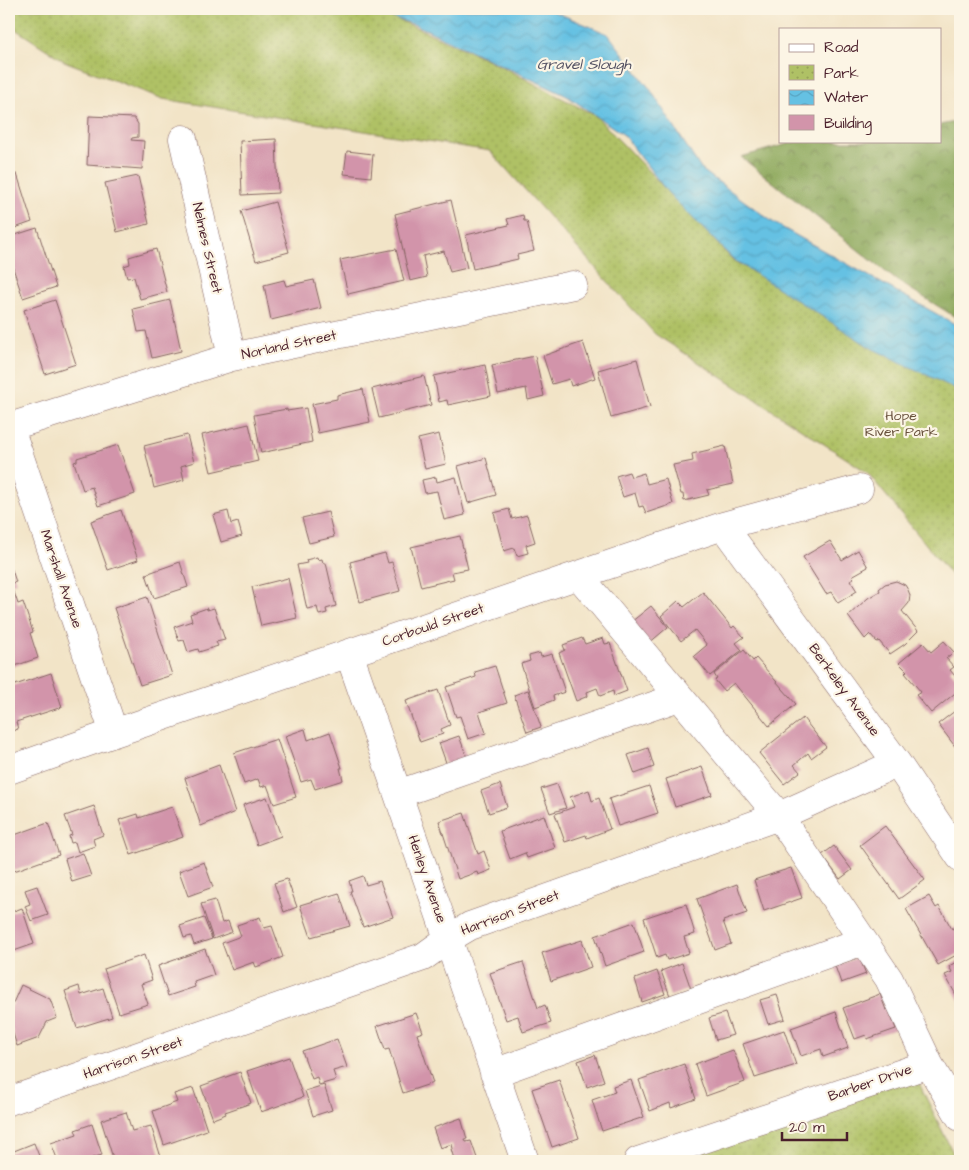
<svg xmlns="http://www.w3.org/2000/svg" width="969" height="1170" viewBox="0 0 969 1170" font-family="'Architects Daughter',sans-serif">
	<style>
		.forest { fill: url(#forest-crowns); stroke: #6a6342 }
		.park { fill: url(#park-dots); stroke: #7c7048 }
		.water { fill: url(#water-waves); stroke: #587087 }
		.building { fill: #d294aa }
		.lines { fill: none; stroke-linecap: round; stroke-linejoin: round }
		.minor-casing { stroke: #856462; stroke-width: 29 }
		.minor { stroke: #fff; stroke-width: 28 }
		.labels { text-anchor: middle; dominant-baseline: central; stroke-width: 4.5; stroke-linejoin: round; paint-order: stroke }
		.street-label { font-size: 14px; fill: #4a1f2b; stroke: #fcf5e5 }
		.park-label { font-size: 14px; fill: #68503c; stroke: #fcf5e5 }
		.water-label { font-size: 15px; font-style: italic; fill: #525062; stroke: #fcf5e5 }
	</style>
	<defs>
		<pattern id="forest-crowns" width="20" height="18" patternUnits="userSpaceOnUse" patternTransform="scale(1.25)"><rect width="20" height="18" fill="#8ba75a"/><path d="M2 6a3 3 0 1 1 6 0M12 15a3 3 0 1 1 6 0" fill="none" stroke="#74874b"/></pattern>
		<pattern id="park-dots" width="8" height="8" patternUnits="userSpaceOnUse" patternTransform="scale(1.25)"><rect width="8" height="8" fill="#afc165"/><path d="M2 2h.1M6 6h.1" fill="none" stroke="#98a558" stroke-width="1.8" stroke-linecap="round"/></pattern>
		<pattern id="water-waves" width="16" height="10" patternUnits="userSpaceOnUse" patternTransform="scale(1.25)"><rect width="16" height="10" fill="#65c1e3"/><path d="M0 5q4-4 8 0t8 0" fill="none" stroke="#59a5c3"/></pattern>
	</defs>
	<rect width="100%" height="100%" fill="#fcf5e5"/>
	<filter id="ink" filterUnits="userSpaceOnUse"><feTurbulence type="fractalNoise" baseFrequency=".02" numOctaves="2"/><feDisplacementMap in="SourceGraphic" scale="10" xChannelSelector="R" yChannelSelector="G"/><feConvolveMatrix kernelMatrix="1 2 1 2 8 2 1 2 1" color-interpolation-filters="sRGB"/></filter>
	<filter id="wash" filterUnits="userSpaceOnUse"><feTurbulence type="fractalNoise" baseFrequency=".0096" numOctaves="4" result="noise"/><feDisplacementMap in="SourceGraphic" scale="20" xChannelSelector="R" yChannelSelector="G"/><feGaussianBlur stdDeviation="1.12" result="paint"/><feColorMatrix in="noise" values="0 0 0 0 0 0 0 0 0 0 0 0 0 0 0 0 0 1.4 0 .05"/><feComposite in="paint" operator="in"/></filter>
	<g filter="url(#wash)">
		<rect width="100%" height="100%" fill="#f2e4c7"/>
		<!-- forest -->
		<path class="forest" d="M960,121V320L896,280L741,157L798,141H940V125Z"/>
		<!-- park -->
		<path class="park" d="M9,9H351L397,19L489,60L596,116L734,261L960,390V586L867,472L655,334L490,151L163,99L64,61L9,25Z
			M916,1077L957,1161H675Z"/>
		<!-- water -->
		<path class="water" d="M364,9H548L608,34L650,89L701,169L774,223L960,327V391L873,349L734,260L668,193L624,135L567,96L416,25Z"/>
		<g id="blocks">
			<!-- building -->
			<path class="building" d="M89,116L134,118L138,124V137L132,138L131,140L144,141L142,169L87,165Z
				M276,139L278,193L242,195L240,141Z
				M347,151L373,154L371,177L344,174Z
				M9,167L12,175L17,174L32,222L9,230Z
				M138,176L149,224L117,232L105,183Z
				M451,200L467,268L450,272L444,251L423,256L427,277L410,281L395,214Z
				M275,202L289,252L256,261L241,211Z
				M523,215L524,221H527L534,251L517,255L518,259L473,269L466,235L509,225L507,219Z
				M37,228L56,287L23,298L9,256V237Z
				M156,249L167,292L140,299L134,277L127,278L124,266L130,264L129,257Z
				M396,249L404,281L348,294L340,260Z
				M284,280L286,286L314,280L321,308L271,320L264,285Z
				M55,300L76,364L45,374L24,310Z
				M170,300L181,351L152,358L146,331L138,332L133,309Z
				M583,342L595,378L571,386L569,379L552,384L543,356Z
				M535,356L544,396L528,400L526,388L498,394L492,365Z
				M637,359L650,407L611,418L598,370Z
				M485,365L491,396L448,405L447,400L439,402L434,376Z
				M424,376L431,405L379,418L372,389Z
				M363,389L370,422L318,433L312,404L337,399V395Z
				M306,408L312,442L261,453L254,415L287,409V411Z
				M249,424L258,461L211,472L202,435Z
				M439,434L446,464L425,469L418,439Z
				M187,435L194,462L181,466L184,480L154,488L144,446Z
				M118,445L135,494L98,506L92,487L83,490L74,462L77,461V458Z
				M725,446L733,484L707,490L709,495L684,501L683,494H681L673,465L693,461L692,454Z
				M486,458L496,495L468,503L458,466Z
				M629,472L631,477L644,473L647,484L666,479L673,504L646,513L643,506L639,507L635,493L623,497L616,476Z
				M436,477L437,482L456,477L465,515L444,520L437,491L425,493L422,480Z
				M509,509L512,519L527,515L535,542L526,545L528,553L517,556L514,548L504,551L494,513Z
				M121,510L138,560L108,570L91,521Z
				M228,511L231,524L238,522L242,536L221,542L213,515Z
				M328,512L334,537L309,543L302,518Z
				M460,536L468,569L452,572L454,579L421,587L411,547Z
				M830,541L842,560L858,550L868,567L852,576L854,578L850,580L857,591L838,603L831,592L826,594L803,557Z
				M385,553L388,563L392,562L400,591L360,602L350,562Z
				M317,557L318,560L322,559L323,563H326L336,606L326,609L327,613L319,615L317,607L307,609L297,565L307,563L306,560Z
				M9,561L16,582L9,584Z
				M180,562L188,587L154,598L146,574Z
				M288,578L297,618L261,626L252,587Z
				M896,581L905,585L908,590L910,595L909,603L902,611L918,631L905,644L890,654L879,641L877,642L870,634L865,639L848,616L868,598L880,591L879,589L885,584Z
				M14,592L18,604L23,602L33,632L30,633L38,658L9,668V594Z
				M703,592L732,628L734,626L744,637L736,643L742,650L710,676L694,656L707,645L695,630L681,641L661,616L678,601L684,607Z
				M147,597L172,675L140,685L114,608Z
				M651,606L668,627L648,644L631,622Z
				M207,608V610L214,608L225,640L216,642L218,646L199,652L198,649L188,652L184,640L179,641L174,627L192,621L190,614Z
				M582,638L585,644L603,638L605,644L610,643L627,691L614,696L613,691L600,696L597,688L587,692L588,696L576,701L559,653L565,650L563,645Z
				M944,641L954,652L946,658L954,667L950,670L960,682V689L931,713L916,695L921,692L905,673L907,671L899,663L923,643L931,652Z
				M744,650L753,661L756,658L796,704L769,726L734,683L724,691L715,680L717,679L714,674Z
				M540,653L541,657L552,654L565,692L553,696L554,700L535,707L521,664L530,661L529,656Z
				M495,666L507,703L479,712L486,733L468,739L460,716L456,717L446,687L476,677L475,672Z
				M51,673L62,707L16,722L18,729L9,732V687Z
				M438,690L450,725L441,729L443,734L420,742L406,701Z
				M528,690L541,727L527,732L514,695Z
				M960,707V753L938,724Z
				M803,718L826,747L811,758L808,753L794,765L800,772L784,784L759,753Z
				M305,729L308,740L330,732L342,768H340L343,780L315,789L311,779L301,782L285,736Z
				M459,736L468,760L448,768L439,743Z
				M277,739L296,797L274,804L267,785L261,787L258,779L244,784L234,753Z
				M648,748L654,767L635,774L628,755Z
				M219,765L235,812L201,826L185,778Z
				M702,767L712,795L675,807L666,779Z
				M500,784L507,807L489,813L481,791Z
				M557,784L566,808L550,813L541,789Z
				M649,786L658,813L618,826L609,799Z
				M589,790L592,801L599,798L610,829L587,838L586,835L565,842L555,814L574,807L570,797Z
				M267,797L281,836L257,845L243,805Z
				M94,806L103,835L93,839L95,846L78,852L75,842L71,843L69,836L72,835L65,816Z
				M172,807L183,837L131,855L119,820L138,814L139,818Z
				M464,813L478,854L484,851L491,870L478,875L477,872L458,879L439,821Z
				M544,815L555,848L527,858L525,853L510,859L500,831Z
				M48,823L59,855L14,871L9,855V837Z
				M885,826L925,880L899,899L860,845Z
				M834,846L852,870L840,879L822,855Z
				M83,853L91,876L72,882L65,859Z
				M204,862L213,887L188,896L179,871Z
				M791,868L802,898L764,911L754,880Z
				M363,876L366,885L380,881L393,917L363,927L350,891H352L349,881Z
				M287,879L297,907L284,912L274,883Z
				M737,884L747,913L723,921L731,944L715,950L697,899Z
				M37,886L48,915L31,921L25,906L30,904L25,890Z
				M339,893L350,926L311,937L300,905Z
				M929,896L936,908L939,906L952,929L956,927L960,935V953L938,965L906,909Z
				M215,900L222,923L228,921L232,932L213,939L201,904Z
				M686,904L695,934L684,937L689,953L667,960L665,955L657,958L644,918Z
				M22,908L34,944L11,952L9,944V913Z
				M260,917L264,928L272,926L283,957L256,967L254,962L232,970L222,943L241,936L237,925Z
				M204,918L212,939L194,945L191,936L184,938L180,926Z
				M634,922L644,952L605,966L595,936Z
				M582,940L591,967L551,981L542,953Z
				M205,949L214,975L194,982L195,987L168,996L158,966Z
				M144,955L152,980L141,984L148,1004L119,1013L104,969Z
				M859,957L866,974L841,983L835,966Z
				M960,960V1002L945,975L952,972L949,966Z
				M523,962L538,1008L545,1005L551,1023L523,1032L518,1016L506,1020L490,973Z
				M682,963L691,989L670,996L661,971Z
				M657,971L665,994L642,1002L635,979Z
				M21,985L50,999L57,1018L47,1022L39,1038L17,1046L9,1021V1012Z
				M79,986L81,995L103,988L112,1017L77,1028L65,991Z
				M880,994L886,1010L888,1009L896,1029L867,1039L866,1035L855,1039L843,1008Z
				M777,995L785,1019L768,1024L760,1000Z
				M836,1012L848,1048L823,1057L821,1049L801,1056L791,1028Z
				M416,1013L423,1032L417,1034L433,1083L403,1093L389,1049L385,1050L377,1026Z
				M725,1013L733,1035L716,1040L709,1018Z
				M784,1030L796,1065L755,1078L743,1044Z
				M337,1039L347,1067L333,1071L336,1080L319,1085L317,1077L312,1079L302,1051Z
				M733,1050L745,1082L706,1096L695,1064Z
				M595,1055L604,1081L587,1087L578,1061Z
				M289,1057L303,1097L261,1112L247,1071Z
				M684,1064L696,1099L671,1108L670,1103L650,1111L639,1080Z
				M240,1072L251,1103L225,1112L226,1114L213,1119L201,1086Z
				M559,1080L579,1138L552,1147L532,1089Z
				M631,1080L644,1117L602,1131L592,1100L615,1092L613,1086Z
				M324,1085L332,1110L313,1116L305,1091Z
				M193,1088L207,1130L164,1145L153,1111L177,1102L174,1094Z
				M126,1112L132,1131L151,1126L161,1157L148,1161H114L101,1120Z
				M461,1118L467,1139H465L466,1142L471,1141L478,1161H449L454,1159L451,1149H453L452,1144L440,1148L433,1128Z
				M92,1124L102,1155L92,1158L93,1161H58L51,1143L77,1134L75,1130Z
				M34,1143L41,1161H9V1153Z"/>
		</g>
	</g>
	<g filter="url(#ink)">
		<use href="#blocks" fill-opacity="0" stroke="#856462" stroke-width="1"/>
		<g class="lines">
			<!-- minor casing -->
			<g class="minor-casing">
				<path id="minor" d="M183,139L232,357
					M9,425L114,733
					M9,427L232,357L573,285
					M723,526L897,763L960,857
					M579,576L779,816L889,979L929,1064
					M349,653L525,1161
					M9,770L114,733L723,526L859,489
					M398,794L679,697
					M494,1073L863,941
					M9,1101L423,957L448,939L470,926L779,816L897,763
					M638,1161L929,1064L960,1117"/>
			</g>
			<!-- minor -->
			<use href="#minor" class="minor"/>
		</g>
	</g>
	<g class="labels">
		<!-- street labels -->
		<g class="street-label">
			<text transform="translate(207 248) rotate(77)">Nelmes Street</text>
			<text transform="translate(289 345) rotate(-12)">Norland Street</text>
			<text transform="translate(61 579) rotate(71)">Marshall Avenue</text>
			<text transform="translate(433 625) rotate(-19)">Corbould Street</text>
			<text transform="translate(844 690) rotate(54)">Berkeley Avenue</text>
			<text transform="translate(427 879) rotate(71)">Henley Avenue</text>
			<text transform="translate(510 913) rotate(-21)">Harrison Street</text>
			<text transform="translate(133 1058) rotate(-19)">Harrison Street</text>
			<text transform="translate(870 1083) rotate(-19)">Barber Drive</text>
		</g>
		<!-- park labels -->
		<g class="park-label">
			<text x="901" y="416">Hope<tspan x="901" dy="16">River Park</tspan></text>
		</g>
		<!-- water labels -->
		<g class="water-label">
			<text x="584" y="64">Gravel Slough</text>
		</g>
	</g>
	<!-- margin -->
	<rect width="969" height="1170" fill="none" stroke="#fcf5e5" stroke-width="30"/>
	<!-- legend -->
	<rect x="779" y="28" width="162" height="115" fill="#fcf5e5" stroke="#b59f9b"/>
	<rect x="789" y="44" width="25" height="8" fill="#ffffff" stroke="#b59f9b"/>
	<text x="824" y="52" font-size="15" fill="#4a1f2b">Road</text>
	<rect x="789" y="65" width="25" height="15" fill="url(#park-dots)" stroke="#b59f9b"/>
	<text x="824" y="78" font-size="15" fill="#4a1f2b">Park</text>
	<rect x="789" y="90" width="25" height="15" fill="url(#water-waves)" stroke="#b59f9b"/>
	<text x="824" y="102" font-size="15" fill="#4a1f2b">Water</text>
	<rect x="789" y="115" width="25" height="15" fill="#d294aa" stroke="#b59f9b"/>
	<text x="824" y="128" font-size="15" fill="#4a1f2b">Building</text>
	<!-- scale -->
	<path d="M782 1132v8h65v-8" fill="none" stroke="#4a1f2b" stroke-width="2.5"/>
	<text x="789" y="1132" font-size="15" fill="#4a1f2b" stroke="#fcf5e5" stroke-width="4" paint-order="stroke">20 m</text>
</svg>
